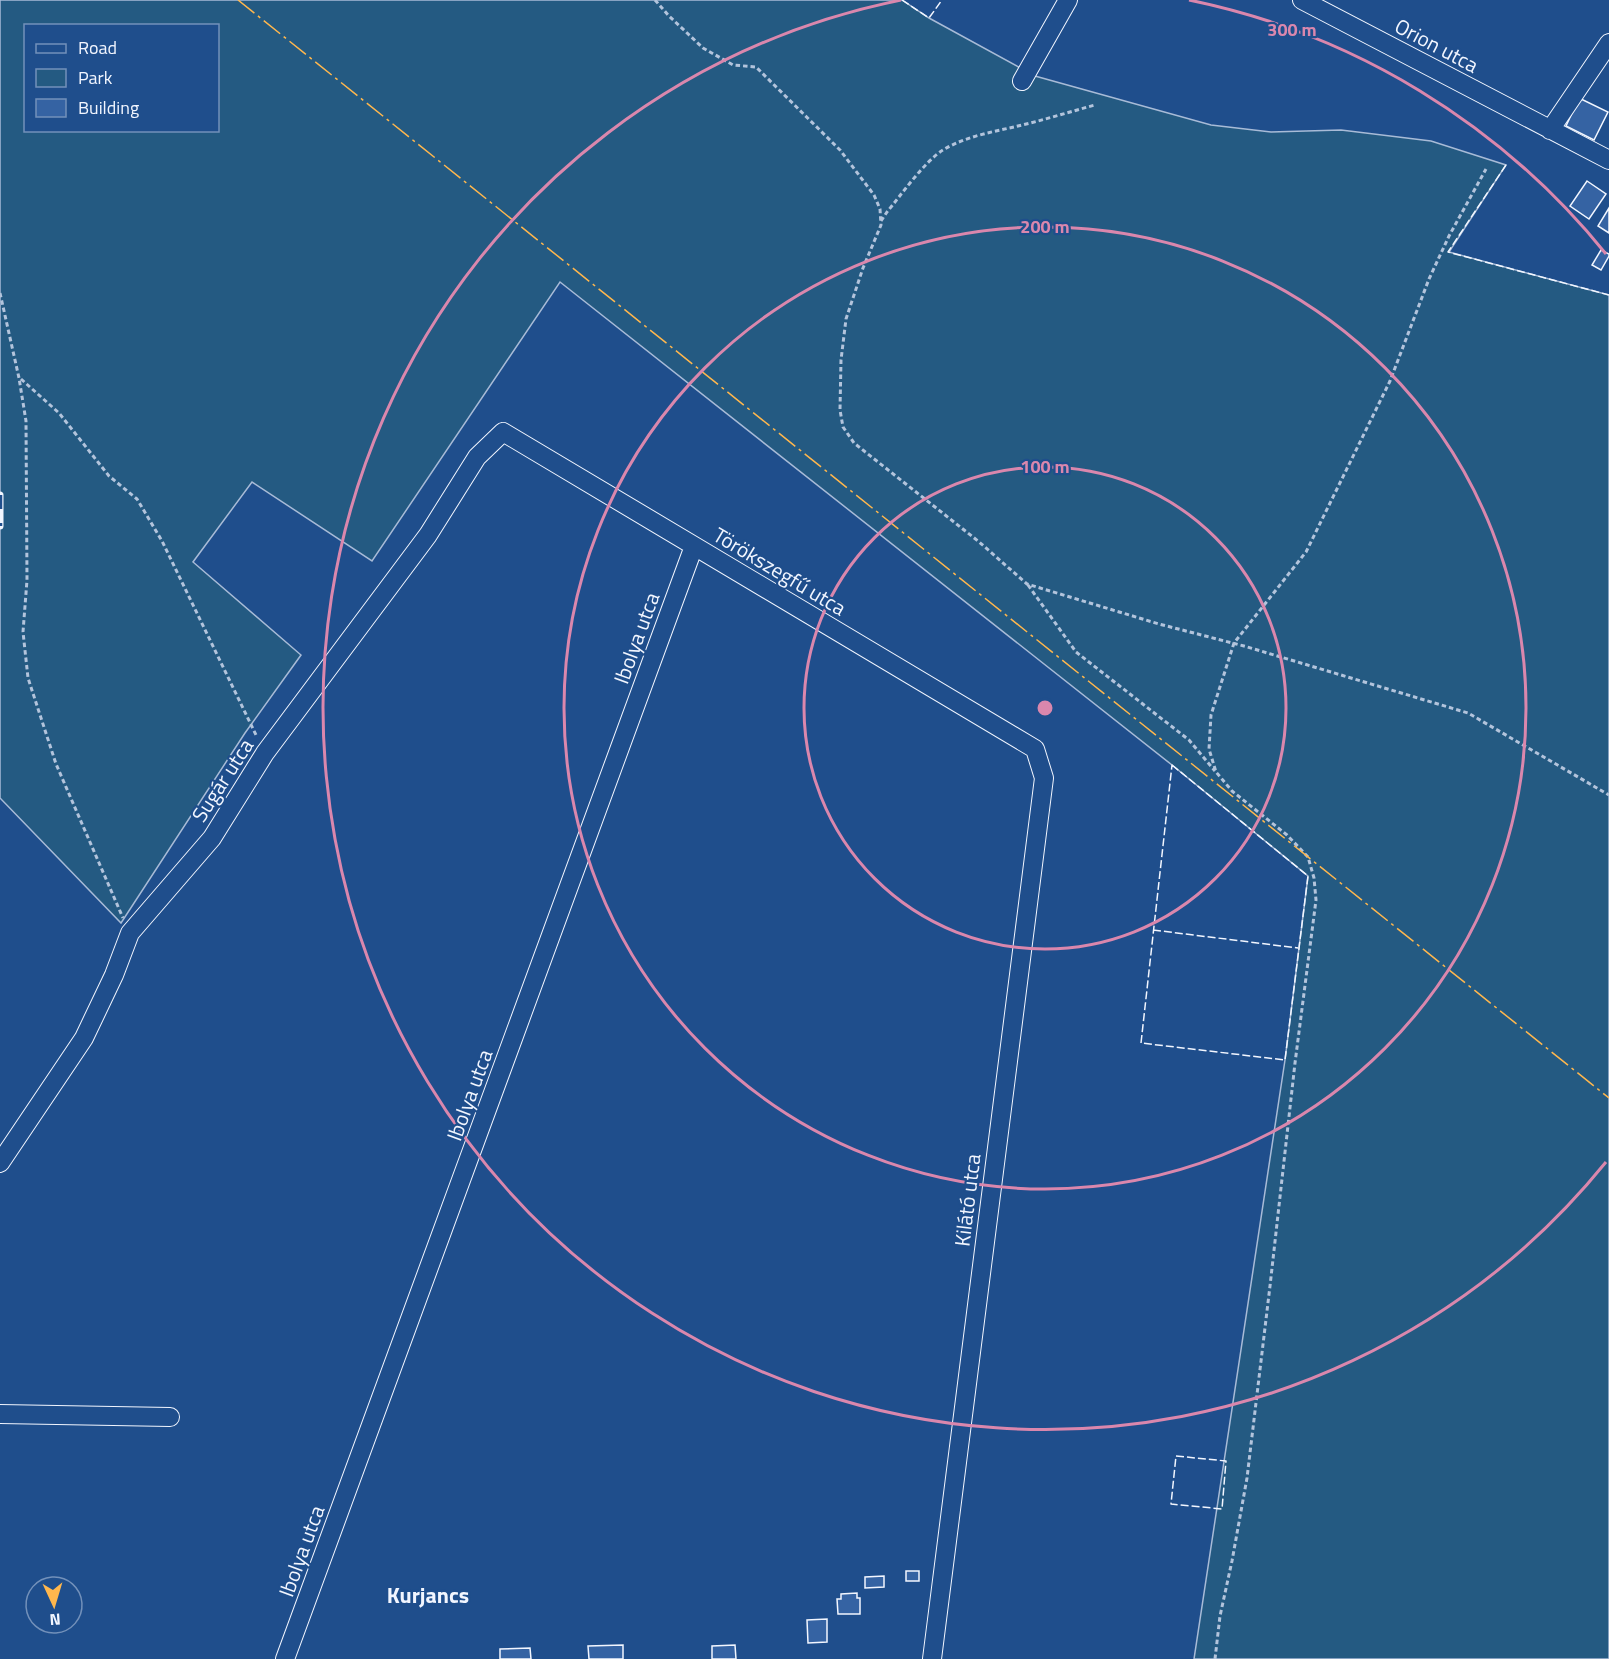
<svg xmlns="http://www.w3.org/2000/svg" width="1609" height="1659" viewBox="0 0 1609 1659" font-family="'Titillium Web',sans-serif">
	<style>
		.green { fill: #245a82; stroke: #a8bbd7; stroke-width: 1.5; fill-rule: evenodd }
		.building { fill: #3563a3; stroke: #f2f6ff; stroke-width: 1.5 }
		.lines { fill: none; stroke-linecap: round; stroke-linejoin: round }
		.minor-casing { stroke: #f2f6ff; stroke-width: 20 }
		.path { stroke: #b3c4dc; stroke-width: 3; stroke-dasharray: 4.5 3; stroke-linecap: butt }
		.minor { stroke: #1f4e8c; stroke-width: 18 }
		.rail-casing { stroke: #f2f6ff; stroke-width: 7 }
		.rail { stroke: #1f4e8c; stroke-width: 4.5; stroke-dasharray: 14; stroke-linecap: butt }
		.fence { stroke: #f2f6ff; stroke-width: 1.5; stroke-dasharray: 8 3; stroke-linecap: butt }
		.power { stroke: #ffb74d; stroke-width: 1.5; stroke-dasharray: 21 4.5 3 4.5; stroke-linecap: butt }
		.ring { fill: none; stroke: #da87ad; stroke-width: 3 }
		.labels { text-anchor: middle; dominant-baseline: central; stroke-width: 4.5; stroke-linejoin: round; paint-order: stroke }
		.street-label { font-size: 21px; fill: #f2f6ff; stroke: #1f4e8c }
		.neighbourhood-label { font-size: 22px; font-weight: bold; fill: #f2f6ff; stroke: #1f4e8c }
		.centre { fill: #da87ad; stroke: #1f4e8c; stroke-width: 3 }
		.ring-label { font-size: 18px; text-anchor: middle; font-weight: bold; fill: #da87ad; stroke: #1f4e8c; stroke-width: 4.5; stroke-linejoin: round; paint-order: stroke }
	</style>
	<rect width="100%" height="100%" fill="#1f4e8c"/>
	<!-- green -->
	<path class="green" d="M0,0H902L929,18L1035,76L1211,125L1271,132L1341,130L1431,141L1506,165L1449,252L1609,295V1659H1194L1285,1060L1308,876L1172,765L560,282L372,561L252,482L193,562L301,655L245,733L121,923L0,798ZM26,26H218V130H26Z"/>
	<!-- building -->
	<path class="building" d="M1579,98L1608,112L1594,140L1566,126Z
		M1587,181L1606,194L1589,219L1570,206Z
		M1609,208V233L1598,226Z
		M1601,250L1609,254V256L1601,270L1592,265Z
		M906,1571H919V1581H906Z
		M884,1576V1587L865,1588V1577Z
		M857,1593V1598H860V1614H838L837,1599H841V1594Z
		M827,1619V1642L808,1643L807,1620Z
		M623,1645V1659H589L588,1646Z
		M735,1645L736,1659H712V1646Z
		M530,1648L531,1659H500V1649Z"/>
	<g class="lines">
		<!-- minor casing -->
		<g class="minor-casing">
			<path id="minor" d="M1302,0L1609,160
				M1022,81L1068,0
				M1550,130L1609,43
				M0,1163L84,1038L114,975L130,933L212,838L265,753L428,535L477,457L503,432L1035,749L1044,778L932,1659
				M0,1414L170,1417
				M285,1659L694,546"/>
		</g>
		<!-- path -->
		<path class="path" d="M655,0L669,16L703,48L733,65L756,67L840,150L874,195L880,209L881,225L863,268L846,319L841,360L840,410L843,427L854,443L978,541L1027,584L1159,624L1244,646L1468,713L1609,795
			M881,221L887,212C901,195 925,161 943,150C966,136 993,132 1018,126C1044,120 1069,112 1095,105
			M0,293L19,378L26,421L27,580L23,632L28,678L56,764L123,918
			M21,379L59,413L109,476L137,499L162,541L257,737
			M1028,585L1076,652L1189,740L1215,771
			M1215,1659L1220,1616L1232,1561L1247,1478L1270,1286L1295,1063L1316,900L1314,878L1308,857L1287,835L1232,791L1216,772L1209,749L1211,715L1234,643L1306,552L1390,381L1429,279L1449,236L1486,169"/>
		<!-- minor -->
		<use href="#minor" class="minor"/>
		<!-- rail casing -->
		<g class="rail-casing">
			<path id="rail" d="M0,495V526"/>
		</g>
		<!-- rail -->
		<use href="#rail" class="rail"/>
		<!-- fence -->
		<path class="fence" d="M902,0L929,18L942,0
			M1506,165L1448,252L1609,295
			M1172,765L1308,876L1285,1060L1141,1043Z
			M1153,930L1298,948
			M1176,1456L1226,1461L1222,1509L1171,1504Z"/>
		<!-- power -->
		<path class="power" d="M238,0L1609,1098"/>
	</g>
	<!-- distance rings -->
	<g class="ring">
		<circle cx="1045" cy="708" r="241"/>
		<circle cx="1045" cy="708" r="481"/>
		<path d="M1606 1162A722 722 0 1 1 901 0M1189 0A722 722 0 0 1 1606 254"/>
	</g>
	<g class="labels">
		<!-- street labels -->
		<g class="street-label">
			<text transform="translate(1437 45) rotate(28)">Orion utca</text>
			<text transform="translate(780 571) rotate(31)">Törökszegfű utca</text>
			<text transform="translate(636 638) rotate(-70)">Ibolya utca</text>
			<text transform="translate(222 780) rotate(-57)">Sugár utca</text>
			<text transform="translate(469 1095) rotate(-70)">Ibolya utca</text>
			<text transform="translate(967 1200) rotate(-83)">Kilátó utca</text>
			<text transform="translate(301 1551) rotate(-70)">Ibolya utca</text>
		</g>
		<!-- neighbourhood labels -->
		<g class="neighbourhood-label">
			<text x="428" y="1595">Kurjancs</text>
		</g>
	</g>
	<circle cx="1045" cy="708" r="9" class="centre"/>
	<g class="ring-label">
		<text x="1292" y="36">300 m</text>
		<text x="1045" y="233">200 m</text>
		<text x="1045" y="473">100 m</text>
	</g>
	<!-- legend -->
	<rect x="24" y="24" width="195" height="108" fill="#1f4e8c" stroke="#7391ba" stroke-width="1.5"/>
	<rect x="36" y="44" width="30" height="9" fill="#1f4e8c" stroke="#7391ba" stroke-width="1.5"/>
	<text x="78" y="54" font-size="18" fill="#f2f6ff">Road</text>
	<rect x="36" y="69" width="30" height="18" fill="#245a82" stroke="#7391ba" stroke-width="1.5"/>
	<text x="78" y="84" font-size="18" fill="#f2f6ff">Park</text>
	<rect x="36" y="99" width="30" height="18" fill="#3563a3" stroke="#7391ba" stroke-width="1.5"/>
	<text x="78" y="114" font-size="18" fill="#f2f6ff">Building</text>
	<!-- north arrow -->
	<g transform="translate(54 1605) rotate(176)"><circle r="28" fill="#1f4e8c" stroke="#7391ba" stroke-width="1.5"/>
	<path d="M0-4.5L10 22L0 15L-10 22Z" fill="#ffb74d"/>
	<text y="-9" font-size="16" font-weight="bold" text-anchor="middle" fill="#f2f6ff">N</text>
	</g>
</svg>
